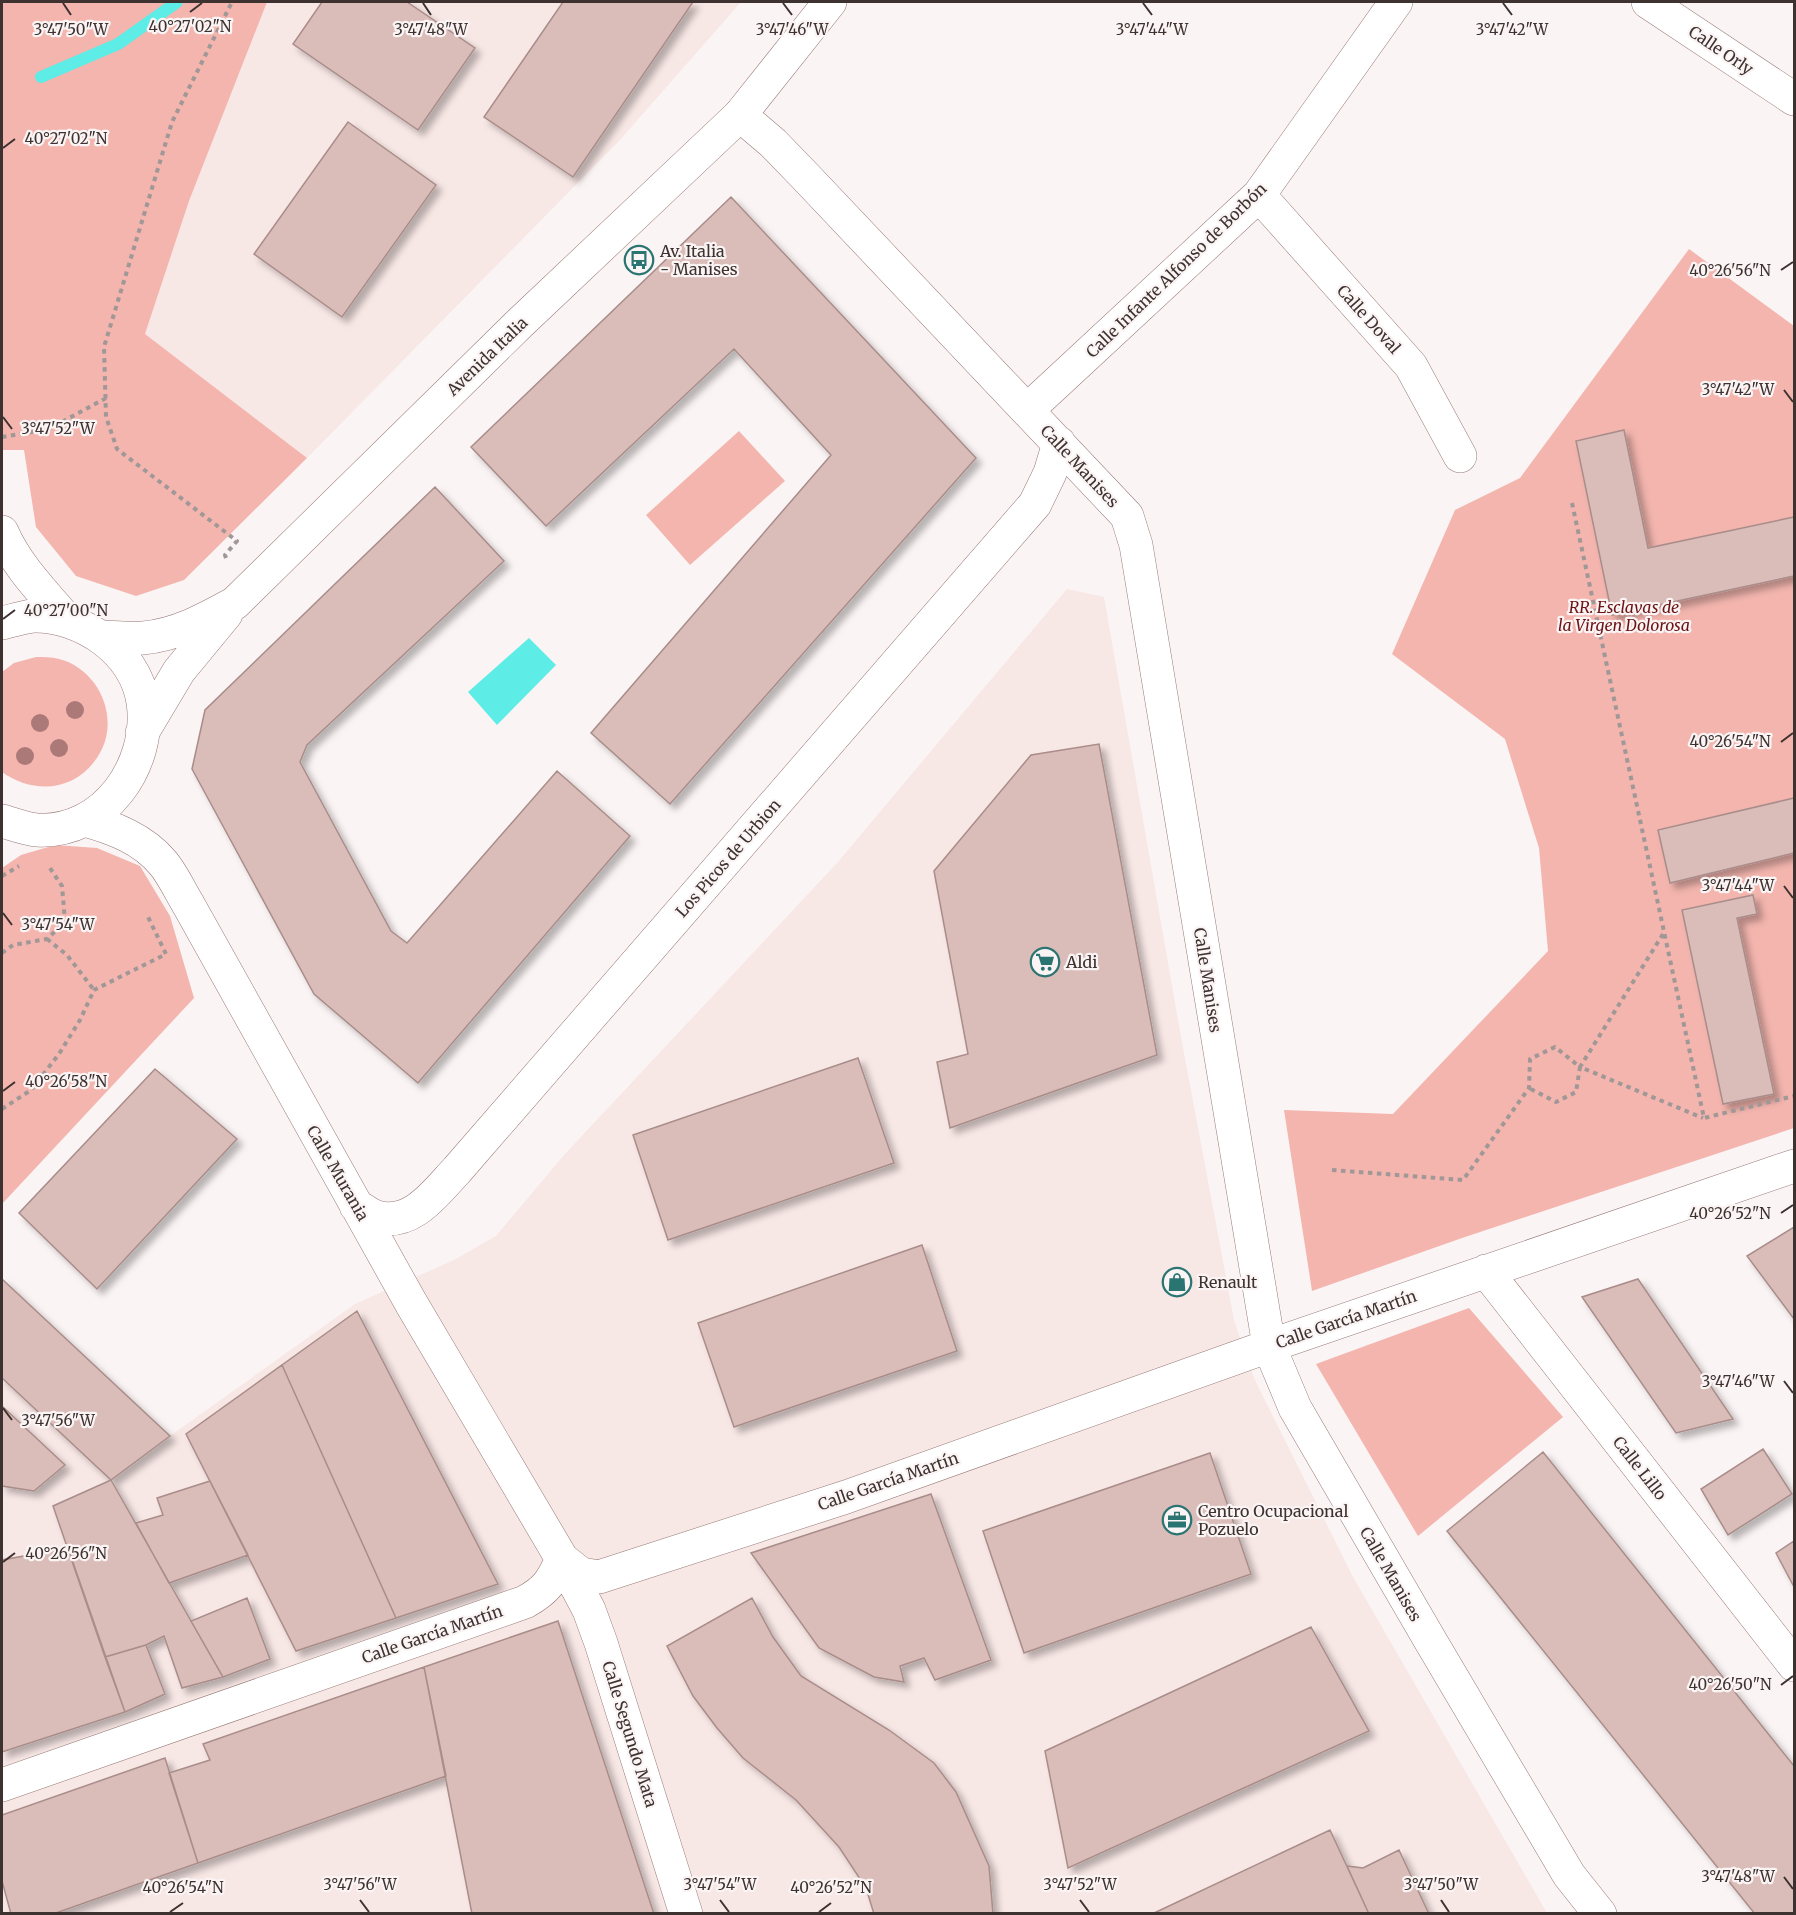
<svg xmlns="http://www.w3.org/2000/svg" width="1796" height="1915" viewBox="0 0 1796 1915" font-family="Merriweather,serif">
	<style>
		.built { fill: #f7e7e5 }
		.green { fill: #f3b5ae }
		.water { fill: #5eece6 }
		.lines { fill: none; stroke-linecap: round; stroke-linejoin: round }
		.stream { stroke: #5eece6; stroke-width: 12 }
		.building { fill: #dabcb8; stroke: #a98d8a; stroke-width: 1.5; filter: url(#shadow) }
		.street-casing { stroke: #977b78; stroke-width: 34 }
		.secondary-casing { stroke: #977b78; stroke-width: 34 }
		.path { stroke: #a09797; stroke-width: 4; stroke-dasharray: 4.5 4.5; stroke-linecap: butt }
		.street { stroke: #fff; stroke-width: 33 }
		.secondary { stroke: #fff; stroke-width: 33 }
		.tree { fill: #ac7979 }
		.ticks { fill: none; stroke: #3d3230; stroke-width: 2 }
		.labels { text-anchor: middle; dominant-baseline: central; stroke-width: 4.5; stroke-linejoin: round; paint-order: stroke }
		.street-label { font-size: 16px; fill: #3d3230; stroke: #fbf4f4 }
		.poi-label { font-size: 16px; fill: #3d3230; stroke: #fbf4f4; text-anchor: start }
		.park-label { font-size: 16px; font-style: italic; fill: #6c1415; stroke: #fbf4f4 }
		.ticks-label { font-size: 15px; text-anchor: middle; fill: #3d3230; stroke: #fbf4f4; stroke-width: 4.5; stroke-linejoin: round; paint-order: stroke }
	</style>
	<defs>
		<filter id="shadow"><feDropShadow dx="5.5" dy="5.5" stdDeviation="3" flood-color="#0004"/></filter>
	</defs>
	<rect width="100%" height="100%" fill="#fbf4f4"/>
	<!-- built -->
	<path class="built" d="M267,2H741L619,141L307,458L145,334L189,201Z
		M1067,589L1104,597L1181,1037L1234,1320L1254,1378L1353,1577L1547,1913H2V1280L170,1436L355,1304L454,1260L496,1236L565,1154L838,862Z"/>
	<!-- green -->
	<path class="green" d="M2,2H267L189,201L145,334L307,458L184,580L136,596L76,576L36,527L24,450H2Z
		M1689,249L1794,326V1128L1462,1238L1312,1291L1284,1110L1393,1114L1548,951L1539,848L1505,739L1392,654L1455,510L1520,478Z
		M739,431L785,481L690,565L646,515Z
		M36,657C43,657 51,657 59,659C96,668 119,713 102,749C82,790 37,797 2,772V672L14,663Z
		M55,845L97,848L140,866L170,916L194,998L2,1204V868L21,855Z
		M1469,1308L1563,1417L1418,1536L1316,1364Z"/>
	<!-- water -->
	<path class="water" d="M529,638L556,665L497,725L468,692Z"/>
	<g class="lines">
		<!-- stream -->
		<path class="stream" d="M41,77L118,44L177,2"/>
	</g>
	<!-- building -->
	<path class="building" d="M322,2H407L475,48L418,130L293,44Z
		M563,2H693L573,177L484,117Z
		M348,122L436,185L342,317L254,254Z
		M731,197L976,458L670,804L591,733L831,455L734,349L546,526L471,447Z
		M1624,430L1648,548L1794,517V576L1612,615L1576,441Z
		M435,487L504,561L307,745L300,762L391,931L407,943L557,771L630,836L418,1083L314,994L192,769L205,710Z
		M1099,744L1157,1055L950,1128L937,1062L968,1054L934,871L1031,755Z
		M1794,798V853L1670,883L1658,830Z
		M1753,895L1757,914L1737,918L1774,1094L1723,1104L1682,910Z
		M858,1058L894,1163L668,1240L633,1135Z
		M155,1069L237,1139L97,1289L19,1213Z
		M1794,1227V1319L1747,1256Z
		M922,1245L957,1351L734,1427L698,1323Z
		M2,1279L170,1436L111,1480L2,1378Z
		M1638,1279L1733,1419L1676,1433L1582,1297Z
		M357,1311L498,1584L396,1618L282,1365Z
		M282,1365L396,1618L296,1651L186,1434Z
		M2,1406L65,1465L34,1491L2,1486Z
		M1763,1449L1792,1494L1728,1535L1701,1489Z
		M1543,1452L1794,1766V1914H1755L1447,1531Z
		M1210,1453L1251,1574L1024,1653L983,1531Z
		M111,1480L191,1621L223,1677L182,1688L164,1636L146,1645L105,1657L53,1506Z
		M210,1481L248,1555L169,1583L136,1523L163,1515L157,1498Z
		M931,1494L991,1660L935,1680L924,1658L900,1666L904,1682L874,1677L819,1648L751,1553Z
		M1794,1541V1587L1776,1553Z
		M68,1548L125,1712L2,1752V1560Z
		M247,1598L270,1659L223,1677L191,1621Z
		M752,1598L773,1637L801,1676L889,1730L934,1763L956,1792L989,1866L993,1914H874L866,1888L839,1847L796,1800L743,1758L717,1728L693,1696L667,1646Z
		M558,1621L654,1914H472L424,1667Z
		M1311,1627L1369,1731L1068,1868L1045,1751Z
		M146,1645L165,1694L125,1712L105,1657Z
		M424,1667L446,1776L198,1863L169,1773L210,1760L203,1744Z
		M165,1758L198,1863L53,1914H11L2,1881V1815Z
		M1330,1830L1369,1914H1152Z
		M1399,1850L1429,1914H1369L1347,1866L1363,1868Z"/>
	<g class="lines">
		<!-- street casing -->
		<g class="street-casing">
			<path id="street" d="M1648,2L1794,99
				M740,115L773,143L805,176L1127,516L1136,545L1269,1346L1295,1408L1430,1640L1569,1875L1600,1914
				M1259,195L1411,366L1460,456
				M1031,414L1035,403L1259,195L1396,2
				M85,820C114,828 143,839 163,863C173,875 180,891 188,904L411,1303L562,1559L589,1610L601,1643L686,1914
				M356,1206C363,1209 370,1215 377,1217C412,1227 436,1192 457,1170L1035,504L1050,473L1059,443
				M1486,1271L1794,1665
				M562,1559L581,1574L599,1577L846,1497L1269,1346L1794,1166
				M2,1785L525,1602C547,1590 552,1581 562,1559"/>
		</g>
		<!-- secondary casing -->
		<g class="secondary-casing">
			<path id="secondary" d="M2,532C16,565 43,592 66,619
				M2,623C11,621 23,617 33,616C82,615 135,651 143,702C152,765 104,834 37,830C25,829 13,824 2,821
				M101,637C115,637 130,639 143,638C177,635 206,619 235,603L520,323L740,115L830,2
				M142,733L179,671L226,614"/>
		</g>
		<!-- path -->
		<path class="path" d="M2,437L49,429L106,398
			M1572,503L1704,1118L1794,1096
			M226,558L225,555L237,541L117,449L106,417L104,347L172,122L232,2
			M2,876L19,866
			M1663,934L1580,1067L1703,1118
			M47,939L67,955L94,990
			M2,953L13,945L47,939L65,922L62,886L50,868
			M2,1109L31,1090L59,1054L80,1020L94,990L166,954L148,917
			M1332,1170L1463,1180L1529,1088L1530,1059L1555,1047L1580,1067L1576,1092L1556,1102L1529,1088"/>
		<!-- street -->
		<use href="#street" class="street"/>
		<!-- secondary -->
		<use href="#secondary" class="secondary"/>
	</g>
	<!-- trees -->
	<g class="tree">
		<circle cx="75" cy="710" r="9"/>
		<circle cx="40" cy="723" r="9"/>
		<circle cx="59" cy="748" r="9"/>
		<circle cx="25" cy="756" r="9"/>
	</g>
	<!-- ticks -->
	<path class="ticks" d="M63,3L71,15M423,3L431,15M783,3L792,15M1143,3L1152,15M1503,3L1512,15M190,12L202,3M3,148L15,139M1781,270L1793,262M1784,390L1793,402M3,417L12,429M3,619L15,610M1781,742L1793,733M1784,886L1793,898M3,913L12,925M3,1091L15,1082M1781,1213L1793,1205M1784,1381L1793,1393M3,1408L12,1420M3,1562L15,1553M1781,1685L1793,1676M1784,1877L1793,1889M360,1900L369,1912M720,1900L729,1912M1080,1900L1089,1912M1441,1900L1449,1912M170,1912L183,1903M819,1912L831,1903"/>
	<!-- icons -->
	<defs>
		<g id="bus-ring" transform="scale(1.5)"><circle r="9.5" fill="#fbf4f4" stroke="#2a7471" stroke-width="1.5"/><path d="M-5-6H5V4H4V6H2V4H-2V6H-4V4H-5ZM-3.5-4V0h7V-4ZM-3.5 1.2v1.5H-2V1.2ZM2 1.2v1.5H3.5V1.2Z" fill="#2a7471"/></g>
		<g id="supermarket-ring" transform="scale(1.5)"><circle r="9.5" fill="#fbf4f4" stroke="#2a7471" stroke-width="1.5"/><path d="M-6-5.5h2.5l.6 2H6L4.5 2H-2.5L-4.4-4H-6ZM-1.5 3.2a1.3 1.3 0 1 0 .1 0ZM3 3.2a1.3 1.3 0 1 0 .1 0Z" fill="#2a7471"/></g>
		<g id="shop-ring" transform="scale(1.5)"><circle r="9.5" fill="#fbf4f4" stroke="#2a7471" stroke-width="1.5"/><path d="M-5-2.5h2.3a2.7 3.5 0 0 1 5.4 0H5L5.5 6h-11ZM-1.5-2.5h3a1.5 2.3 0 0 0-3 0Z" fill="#2a7471"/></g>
		<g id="office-ring" transform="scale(1.5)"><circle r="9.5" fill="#fbf4f4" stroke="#2a7471" stroke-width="1.5"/><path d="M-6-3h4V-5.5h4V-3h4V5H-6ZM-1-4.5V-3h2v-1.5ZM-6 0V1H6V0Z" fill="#2a7471"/></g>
	</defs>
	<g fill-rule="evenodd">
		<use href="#bus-ring" x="639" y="260"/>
		<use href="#supermarket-ring" x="1045" y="962"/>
		<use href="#shop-ring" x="1177" y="1282"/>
		<use href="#office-ring" x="1177" y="1520"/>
	</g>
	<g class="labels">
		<!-- street labels -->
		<g class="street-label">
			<text transform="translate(1721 50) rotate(34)">Calle Orly</text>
			<text transform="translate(1176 270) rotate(-44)">Calle Infante Alfonso de Borbón</text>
			<text transform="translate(1369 319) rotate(48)">Calle Doval</text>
			<text transform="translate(487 356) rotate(-44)">Avenida Italia</text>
			<text transform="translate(1080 466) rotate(47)">Calle Manises</text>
			<text transform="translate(728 858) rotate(-49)">Los Picos de Urbion</text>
			<text transform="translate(1208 980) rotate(81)">Calle Manises</text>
			<text transform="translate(338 1173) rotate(60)">Calle Murania</text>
			<text transform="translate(1346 1319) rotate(-19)">Calle García Martín</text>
			<text transform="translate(1640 1468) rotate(52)">Calle Lillo</text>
			<text transform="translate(888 1481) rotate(-19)">Calle García Martín</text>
			<text transform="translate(1391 1574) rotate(60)">Calle Manises</text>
			<text transform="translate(432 1634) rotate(-19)">Calle García Martín</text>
			<text transform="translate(630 1734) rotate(73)">Calle Segundo Mata</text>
		</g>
		<!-- poi labels -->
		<g class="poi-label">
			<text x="660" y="251">Av. Italia<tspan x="660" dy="18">- Manises</tspan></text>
			<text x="1066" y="962">Aldi</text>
			<text x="1198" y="1282">Renault</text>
			<text x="1198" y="1511">Centro Ocupacional<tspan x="1198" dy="18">Pozuelo</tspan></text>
		</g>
		<!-- park labels -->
		<g class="park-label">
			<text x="1624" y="607">RR. Esclavas de<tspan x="1624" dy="18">la Virgen Dolorosa</tspan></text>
		</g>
	</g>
	<g class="ticks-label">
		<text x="190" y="32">40°27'02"N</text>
		<text x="71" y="35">3°47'50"W</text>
		<text x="431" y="35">3°47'48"W</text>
		<text x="792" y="35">3°47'46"W</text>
		<text x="1152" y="35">3°47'44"W</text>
		<text x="1512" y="35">3°47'42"W</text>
		<text x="66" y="144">40°27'02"N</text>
		<text x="1730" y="276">40°26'56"N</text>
		<text x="1738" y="395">3°47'42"W</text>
		<text x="58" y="434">3°47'52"W</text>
		<text x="66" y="616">40°27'00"N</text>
		<text x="1730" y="747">40°26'54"N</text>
		<text x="1738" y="891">3°47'44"W</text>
		<text x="58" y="930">3°47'54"W</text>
		<text x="66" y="1087">40°26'58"N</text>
		<text x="1730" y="1219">40°26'52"N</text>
		<text x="1738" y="1387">3°47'46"W</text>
		<text x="58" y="1426">3°47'56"W</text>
		<text x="66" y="1559">40°26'56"N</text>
		<text x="1730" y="1690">40°26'50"N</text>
		<text x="1738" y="1882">3°47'48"W</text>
		<text x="360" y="1890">3°47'56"W</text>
		<text x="720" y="1890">3°47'54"W</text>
		<text x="1080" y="1890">3°47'52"W</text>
		<text x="1441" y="1890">3°47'50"W</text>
		<text x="183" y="1893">40°26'54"N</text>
		<text x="831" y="1893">40°26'52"N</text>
	</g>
	<!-- border -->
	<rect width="1796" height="1915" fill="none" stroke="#3d3230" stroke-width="6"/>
</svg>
